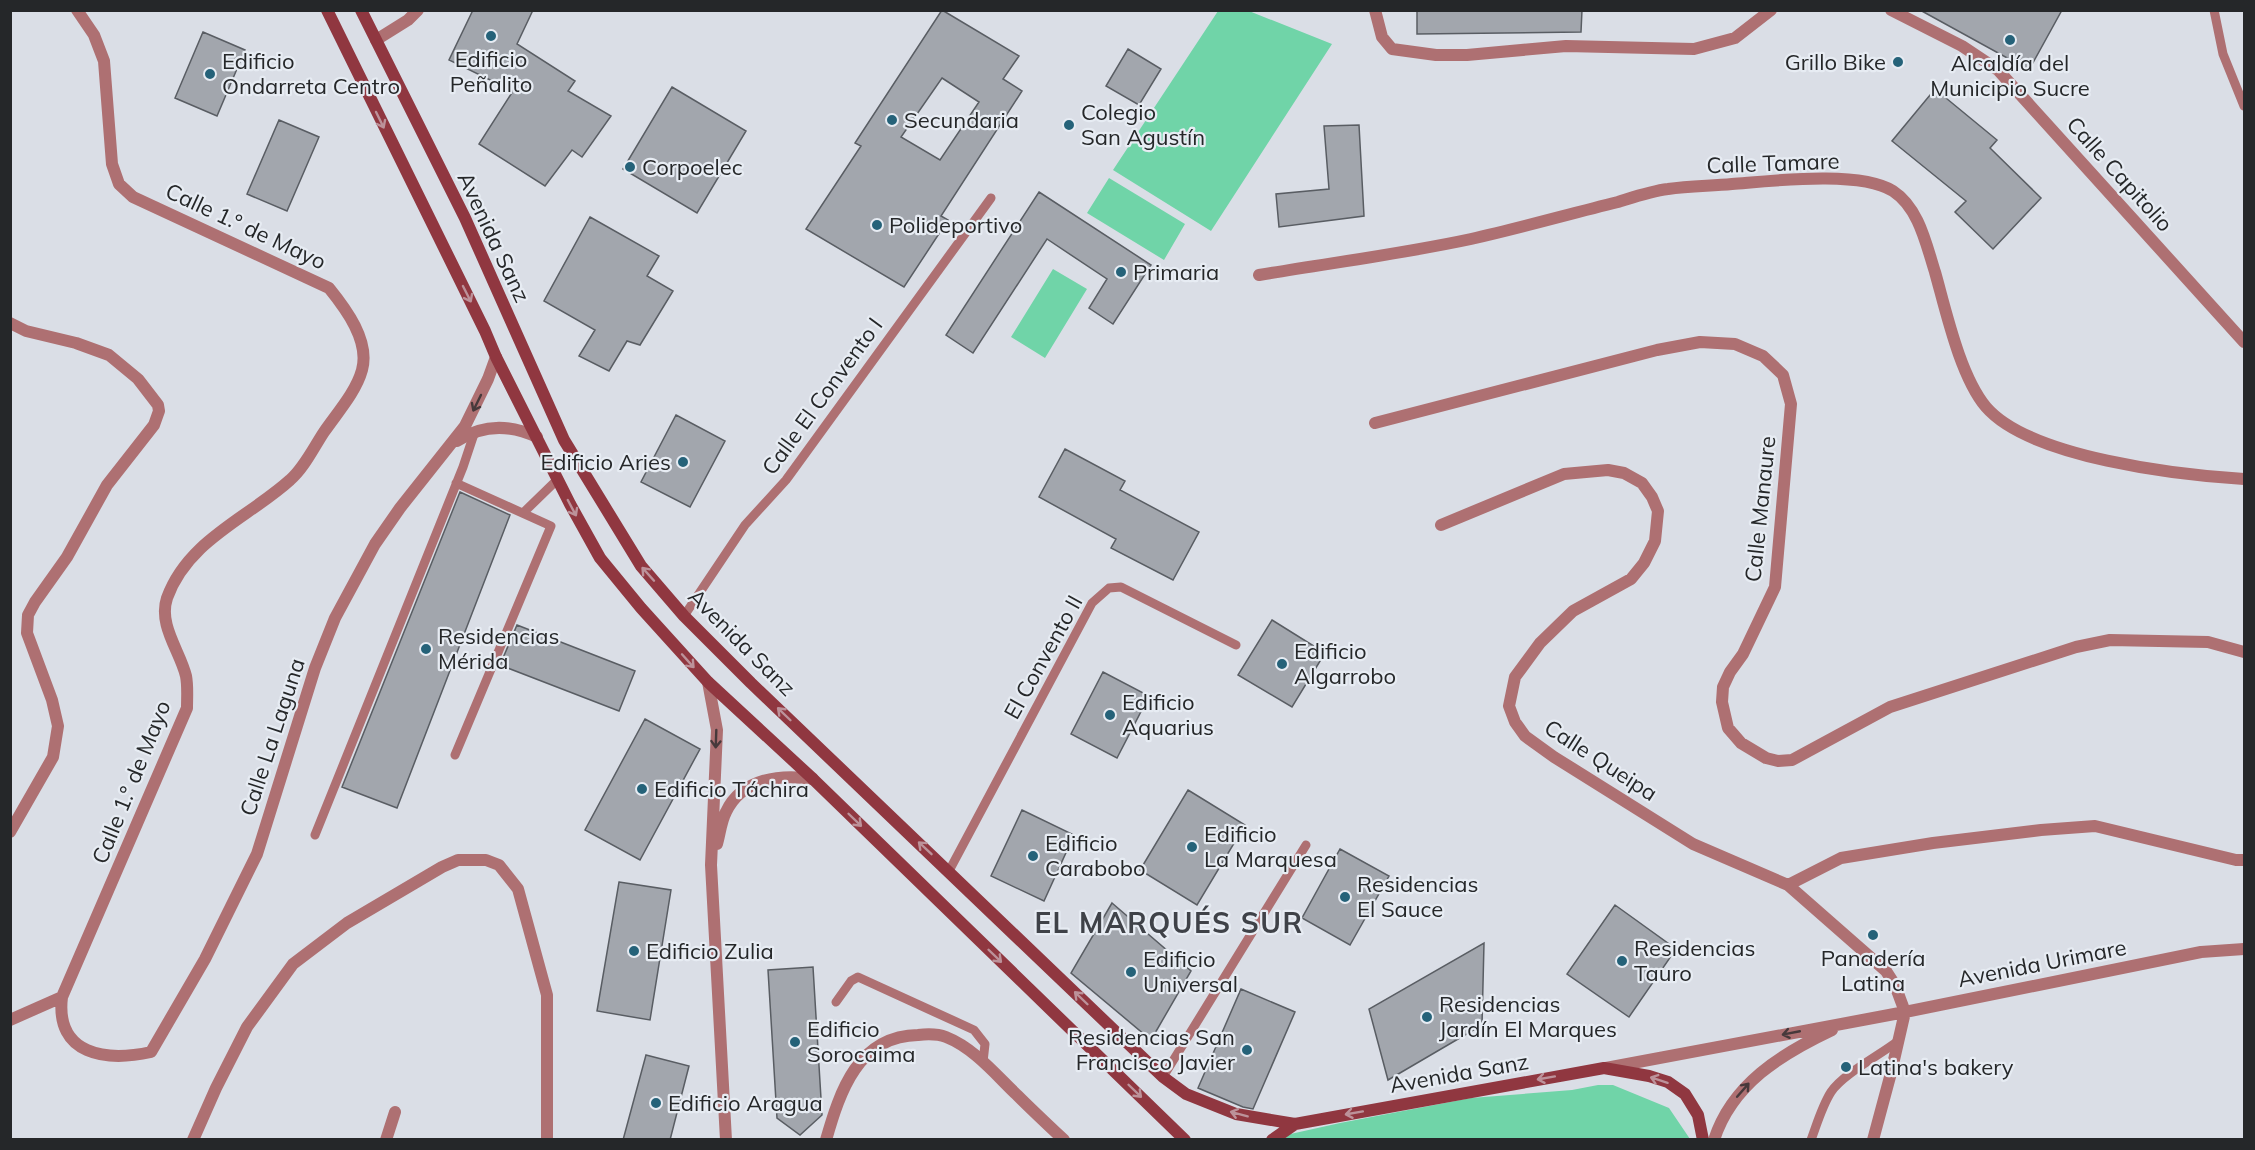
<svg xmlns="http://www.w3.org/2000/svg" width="2255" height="1150" viewBox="0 0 2255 1150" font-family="Mulish,sans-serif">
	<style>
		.green { fill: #70d4a8 }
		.building { fill: #a2a6ad; stroke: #595d63; stroke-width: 1.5; fill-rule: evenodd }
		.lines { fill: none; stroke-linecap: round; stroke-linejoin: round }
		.lane { stroke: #ae7072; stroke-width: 9 }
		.street { stroke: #ae7072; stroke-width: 12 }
		.secondary { stroke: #903740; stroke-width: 12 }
		.oneway { stroke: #bc929a }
		.oneway2 { stroke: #47393b }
		.poi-dot { fill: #256279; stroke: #e7ecf3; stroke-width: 2 }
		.labels { text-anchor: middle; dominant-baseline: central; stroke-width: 4.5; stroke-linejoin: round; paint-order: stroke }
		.poi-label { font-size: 22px; fill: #252729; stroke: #e7ecf3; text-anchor: start }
		.street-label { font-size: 22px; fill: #252729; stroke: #e7ecf3 }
		.district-label { font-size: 28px; font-weight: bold; letter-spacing: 1.5px; fill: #3f4248; stroke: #e7ecf3 }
	</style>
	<rect width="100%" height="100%" fill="#dadee6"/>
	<!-- green -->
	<path class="green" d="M1218,11H1249L1332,44L1211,231L1113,170Z
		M1109,178L1185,224L1164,260L1087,213Z
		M1053,269L1087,289L1045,358L1011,337Z
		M1598,1085H1613L1669,1108L1690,1139L1277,1140L1286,1135L1340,1123L1471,1098L1572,1090Z"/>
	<!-- building -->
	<path class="building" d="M473,10H533L517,44L575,81L568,91L611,116L582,157L572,150L545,186L479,144L513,91L449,60Z
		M942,10L1019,56L1003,79L1022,91L941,216L948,220L904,287L806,229L861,146L855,143ZM942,78L979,102L940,160L901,137Z
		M1417,10H1582L1581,32L1417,34Z
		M1920,10H2062L2029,70Z
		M203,32L245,50L217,116L175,98Z
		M1128,49L1161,69L1139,105L1106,86Z
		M672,87L746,131L697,213L623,169Z
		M1935,89L1997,140L1990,148L2041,198L1993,249L1955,212L1966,201L1892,141Z
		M279,120L319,137L287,211L247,194Z
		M1359,125L1364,216L1279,227L1276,194L1329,189L1324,126Z
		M1039,192L1151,265L1113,324L1089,308L1107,279L1047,239L973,353L946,335Z
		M590,217L659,256L647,276L673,291L640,345L627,341L609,371L579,356L595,330L544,301Z
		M676,415L725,441L690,507L641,482Z
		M1065,449L1125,481L1120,490L1199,532L1173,580L1111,548L1116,539L1039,497Z
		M460,492L510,515L397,808L342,787Z
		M1272,620L1325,653L1292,707L1238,675Z
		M517,625L635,671L619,711L500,665Z
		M1103,672L1149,696L1117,758L1071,734Z
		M645,719L700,749L640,860L585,830Z
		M1188,790L1245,825L1197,905L1140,870Z
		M1022,810L1074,835L1044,901L991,876Z
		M1340,849L1389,876L1350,945L1302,918Z
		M619,882L671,890L650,1020L597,1011Z
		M1112,903L1191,971L1151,1040L1071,973Z
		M1615,905L1676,949L1629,1017L1567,974Z
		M1484,943L1482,1025L1388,1080L1369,1009Z
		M813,967L822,1115L800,1135L777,1118L768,970Z
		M1241,989L1295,1012L1253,1109L1243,1107L1198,1088Z
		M646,1055L689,1066L670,1140H623Z"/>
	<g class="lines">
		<!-- lane -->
		<path class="lane" d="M2214,10L2223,54L2244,106
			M523,513L558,479
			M684,616L745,525L786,480L991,198
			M455,755L551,526L456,483
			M315,835L463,467L475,431
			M949,871L1092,603L1109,588L1121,587L1236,645
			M836,1002L851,981L858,977L974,1030L985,1044L983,1062
			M1163,1077L1306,845
			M1811,1140C1817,1124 1822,1106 1831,1092C1843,1074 1880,1055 1898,1041"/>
		<!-- street -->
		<path class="street" d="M1375,10L1382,37L1392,49L1436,55H1467L1566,46L1694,49L1735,38L1771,10
			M1891,10L1962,46L1998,70L2244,342
			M376,40L408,20L418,10
			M1259,275C1329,263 1401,254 1471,239C1520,228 1569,214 1618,202C1634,197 1651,191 1668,189C1689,186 1711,186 1732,184C1771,181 1860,170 1893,191C1919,208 1926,244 1935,272C1946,311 1960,376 1986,407C2030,458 2179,475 2244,479
			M10,323L26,331L76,343L109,355L138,379L158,405L159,411L154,425L107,485L67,557L35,602L28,615L27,633L52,700L58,726L53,757L10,832
			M1375,423L1657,350L1700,342L1735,344L1763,356L1783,375L1791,404L1775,587L1743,654L1730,672L1723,687L1722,702L1728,728L1741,743L1766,758L1778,761L1792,760L1890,707L2076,647L2110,640L2208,642L2244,652
			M457,441C483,424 509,424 537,437
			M1441,525L1564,474L1608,470L1624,473L1642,483L1652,497L1658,511L1655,541L1644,563L1631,579L1573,611L1540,643L1515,677L1509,706L1515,722L1525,736L1554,757L1693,844L1788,885L1886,971L1895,985L1905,1012
			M708,682L717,730L711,865L726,1140
			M717,844C720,834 721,821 726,812C742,778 781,774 813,779
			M1788,885L1841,858L1933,843L2041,830L2095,826L2236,860H2244
			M62,997L187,708C187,697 188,686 186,676C180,651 158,625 167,598C188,540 248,518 290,480C304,468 314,447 324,432C337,413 356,392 362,370C370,341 346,309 329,288L133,197L119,184L112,164L104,61L94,35L77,10
			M10,1020L62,997C55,1055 106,1062 151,1052L205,959L257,854L315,668L335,618L375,544L400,508L465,426L488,379L496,357
			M1606,1068L1905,1012L2201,952L2244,949
			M193,1140L216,1088L247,1027L293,964L347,923L442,867L458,860H486L499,865L518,889L547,995V1140
			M386,1140L395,1112
			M826,1140C840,1091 858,1036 918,1035C927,1034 938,1034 946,1037C974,1048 996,1075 1017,1095C1032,1110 1048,1125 1064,1140
			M1714,1140C1732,1084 1781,1054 1832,1030
			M1873,1140L1891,1073L1905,1012"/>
		<!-- secondary -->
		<path class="secondary" d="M327,10L485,331L496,357L570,504L600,558L641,608L708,682L813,779L1185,1140
			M361,10L465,218L564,440L641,566L684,616L751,683L1163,1077L1186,1094L1236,1114L1295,1124L1604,1068L1649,1076L1668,1082L1685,1094L1698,1115L1703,1140
			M1272,1140L1295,1124"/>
	</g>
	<!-- one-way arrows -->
	<defs><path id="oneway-shaft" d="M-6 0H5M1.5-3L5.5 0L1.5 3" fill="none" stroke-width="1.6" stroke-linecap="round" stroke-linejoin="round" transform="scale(1.5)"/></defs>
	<g class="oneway">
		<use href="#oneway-shaft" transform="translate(380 120) rotate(64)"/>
		<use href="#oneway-shaft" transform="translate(467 294) rotate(63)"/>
		<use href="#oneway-shaft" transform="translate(572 508) rotate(62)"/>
		<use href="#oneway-shaft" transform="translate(648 574) rotate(-132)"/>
		<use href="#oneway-shaft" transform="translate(688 661) rotate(48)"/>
		<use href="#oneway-shaft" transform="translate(784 714) rotate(-136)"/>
		<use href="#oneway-shaft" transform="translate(855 820) rotate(44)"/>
		<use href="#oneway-shaft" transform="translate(925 848) rotate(-137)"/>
		<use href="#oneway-shaft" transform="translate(995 956) rotate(44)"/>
		<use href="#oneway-shaft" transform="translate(1081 998) rotate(-136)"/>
		<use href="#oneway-shaft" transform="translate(1546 1078) rotate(170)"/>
		<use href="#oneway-shaft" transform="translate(1659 1080) rotate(-162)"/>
		<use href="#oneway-shaft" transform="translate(1135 1091) rotate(44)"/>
		<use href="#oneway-shaft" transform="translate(1354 1113) rotate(170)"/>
		<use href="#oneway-shaft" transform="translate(1239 1114) rotate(-165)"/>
	</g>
	<g class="oneway2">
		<use href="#oneway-shaft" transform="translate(477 403) rotate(116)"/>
		<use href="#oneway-shaft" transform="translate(716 739) rotate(92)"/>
		<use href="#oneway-shaft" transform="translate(1791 1033) rotate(169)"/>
		<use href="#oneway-shaft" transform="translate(1743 1090) rotate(-49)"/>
	</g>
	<!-- markers -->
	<g class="poi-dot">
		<circle cx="491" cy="36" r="6"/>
		<circle cx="2010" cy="40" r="6"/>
		<circle cx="1898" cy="62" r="6"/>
		<circle cx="210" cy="74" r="6"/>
		<circle cx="892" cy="120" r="6"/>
		<circle cx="1069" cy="125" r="6"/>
		<circle cx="630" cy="167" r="6"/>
		<circle cx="877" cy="225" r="6"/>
		<circle cx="1121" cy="272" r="6"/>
		<circle cx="683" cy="462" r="6"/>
		<circle cx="426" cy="649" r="6"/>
		<circle cx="1282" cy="664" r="6"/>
		<circle cx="1110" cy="715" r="6"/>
		<circle cx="642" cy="789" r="6"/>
		<circle cx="1192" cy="847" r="6"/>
		<circle cx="1033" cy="856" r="6"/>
		<circle cx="1345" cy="897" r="6"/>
		<circle cx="1873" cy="935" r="6"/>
		<circle cx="634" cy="951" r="6"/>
		<circle cx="1622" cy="961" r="6"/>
		<circle cx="1131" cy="972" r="6"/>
		<circle cx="1427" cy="1017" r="6"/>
		<circle cx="795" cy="1042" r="6"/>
		<circle cx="1247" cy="1050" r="6"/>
		<circle cx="1846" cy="1067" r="6"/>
		<circle cx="656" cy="1103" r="6"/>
	</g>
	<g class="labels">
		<!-- poi labels -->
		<g class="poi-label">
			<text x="491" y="59" text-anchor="middle">Edificio<tspan x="491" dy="25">Peñalito</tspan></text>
			<text x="222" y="61">Edificio<tspan x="222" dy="25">Ondarreta Centro</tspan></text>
			<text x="1886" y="62" text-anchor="end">Grillo Bike</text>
			<text x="2010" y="63" text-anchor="middle">Alcaldía del<tspan x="2010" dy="25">Municipio Sucre</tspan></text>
			<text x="1081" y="112">Colegio<tspan x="1081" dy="25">San Agustín</tspan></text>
			<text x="904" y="120">Secundaria</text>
			<text x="642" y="167">Corpoelec</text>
			<text x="889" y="225">Polideportivo</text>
			<text x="1133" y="272">Primaria</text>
			<text x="671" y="462" text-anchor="end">Edificio Aries</text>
			<text x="438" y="636">Residencias<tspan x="438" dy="25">Mérida</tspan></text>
			<text x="1294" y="651">Edificio<tspan x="1294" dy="25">Algarrobo</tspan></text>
			<text x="1122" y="702">Edificio<tspan x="1122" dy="25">Aquarius</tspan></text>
			<text x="654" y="789">Edificio Táchira</text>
			<text x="1204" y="834">Edificio<tspan x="1204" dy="25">La Marquesa</tspan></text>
			<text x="1045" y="843">Edificio<tspan x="1045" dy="25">Carabobo</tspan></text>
			<text x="1357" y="884">Residencias<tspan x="1357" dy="25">El Sauce</tspan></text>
			<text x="1634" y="948">Residencias<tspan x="1634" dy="25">Tauro</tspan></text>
			<text x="646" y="951">Edificio Zulia</text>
			<text x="1873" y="958" text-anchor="middle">Panadería<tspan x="1873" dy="25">Latina</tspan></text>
			<text x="1143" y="959">Edificio<tspan x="1143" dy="25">Universal</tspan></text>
			<text x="1439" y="1004">Residencias<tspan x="1439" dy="25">Jardín El Marques</tspan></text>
			<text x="807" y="1029">Edificio<tspan x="807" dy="25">Sorocaima</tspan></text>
			<text x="1235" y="1037" text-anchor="end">Residencias San<tspan x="1235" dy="25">Francisco Javier</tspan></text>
			<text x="1858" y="1067">Latina's bakery</text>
			<text x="668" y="1103">Edificio Aragua</text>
		</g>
		<!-- street labels -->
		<g class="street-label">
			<text transform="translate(1773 163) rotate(-2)">Calle Tamare</text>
			<text transform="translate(2120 174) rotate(48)">Calle Capitolio</text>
			<text transform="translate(246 226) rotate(25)">Calle 1.° de Mayo</text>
			<text transform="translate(494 237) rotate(65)">Avenida Sanz</text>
			<text transform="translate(822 396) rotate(-54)">Calle El Convento I</text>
			<text transform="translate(1760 509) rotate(-84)">Calle Manaure</text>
			<text transform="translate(742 642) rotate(45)">Avenida Sanz</text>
			<text transform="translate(1043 657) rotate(-61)">El Convento II</text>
			<text transform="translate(272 737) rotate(-72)">Calle La Laguna</text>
			<text transform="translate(1601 760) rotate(33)">Calle Queipa</text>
			<text transform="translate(131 782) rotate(-68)">Calle 1.° de Mayo</text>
			<text transform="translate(2042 963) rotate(-11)">Avenida Urimare</text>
			<text transform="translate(1459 1073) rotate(-10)">Avenida Sanz</text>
		</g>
		<!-- district labels -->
		<g class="district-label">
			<text x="1169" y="922">EL MARQUÉS SUR</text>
		</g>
	</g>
	<!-- border -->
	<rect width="2255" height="1150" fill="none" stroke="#252729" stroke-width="24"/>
</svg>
